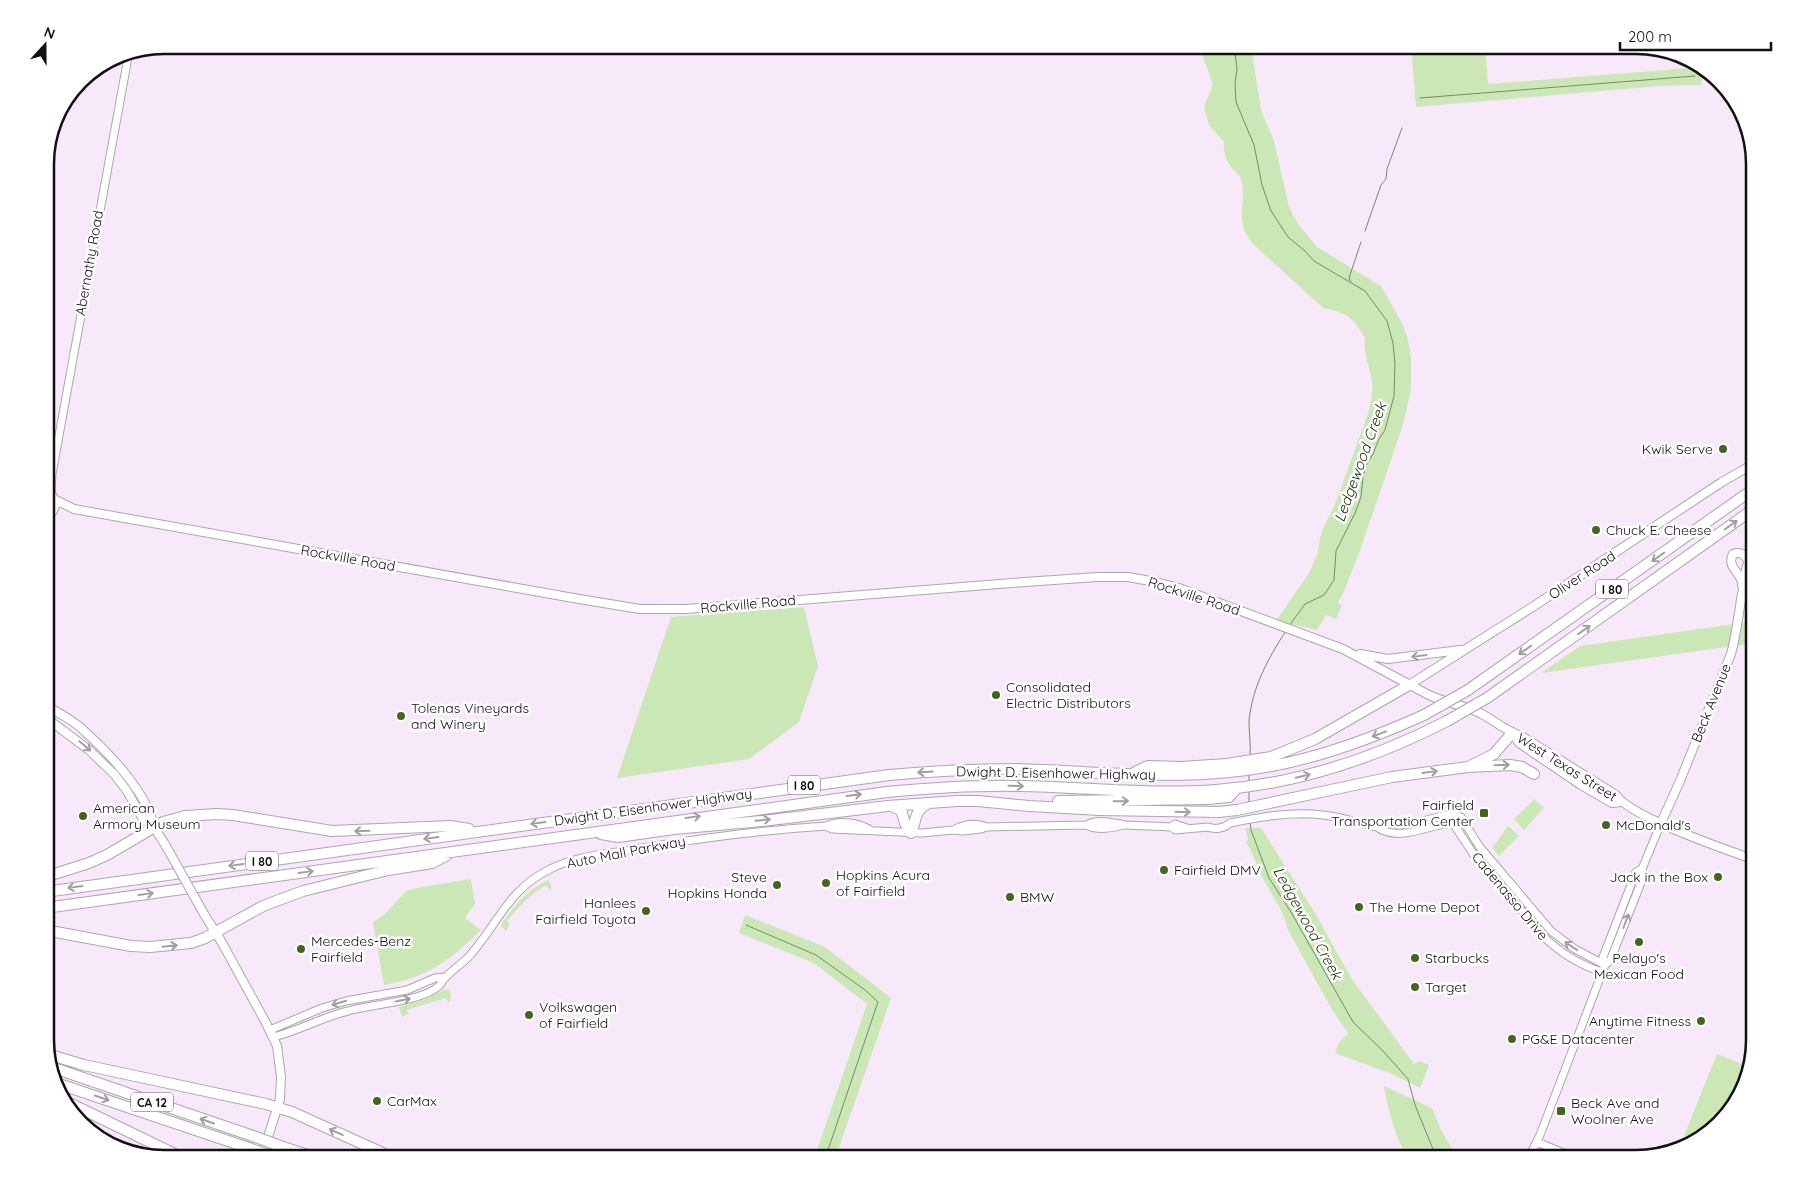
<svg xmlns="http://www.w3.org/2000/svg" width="1800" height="1204" viewBox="0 0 1800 1204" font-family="Quicksand,sans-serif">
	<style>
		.green { fill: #cbe7b6 }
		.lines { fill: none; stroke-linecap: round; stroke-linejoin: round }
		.stream { stroke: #778a67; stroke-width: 1 }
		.tertiary-casing { stroke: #b0a3b3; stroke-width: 9 }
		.secondary-casing { stroke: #b0a3b3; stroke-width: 10 }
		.motorway-casing { stroke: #b0a3b3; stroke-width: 12 }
		.tertiary { stroke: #fff; stroke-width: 7 }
		.secondary { stroke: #fff; stroke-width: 8 }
		.motorway { stroke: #fff; stroke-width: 10 }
		.secondary-bridge-casing { stroke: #b0a3b3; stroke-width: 10; stroke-linecap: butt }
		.motorway-bridge-casing { stroke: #b0a3b3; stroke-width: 12; stroke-linecap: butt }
		.secondary-bridge { stroke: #fff; stroke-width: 8 }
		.motorway-bridge { stroke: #fff; stroke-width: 10 }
		.oneway { stroke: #a19fa1 }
		.poi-dot { fill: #43661e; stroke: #fff; stroke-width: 2 }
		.labels { text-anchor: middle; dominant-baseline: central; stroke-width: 5; stroke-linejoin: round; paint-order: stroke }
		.shield { fill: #fff; stroke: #5a575b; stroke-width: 1 }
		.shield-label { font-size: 12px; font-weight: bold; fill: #140f15 }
		.street-label { font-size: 14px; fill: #140f15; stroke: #fff }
		.poi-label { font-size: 14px; fill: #140f15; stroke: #fff; text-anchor: start }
		.water-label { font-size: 15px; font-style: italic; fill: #21340d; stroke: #fff }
		.rim { fill: none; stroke: #140f15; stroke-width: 2.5 }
	</style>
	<rect width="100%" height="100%" fill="#f7e9fa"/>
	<!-- green -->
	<path class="green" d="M1201,45H1251L1261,110L1274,141L1289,207L1298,224L1317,247L1381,286L1402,323L1408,339L1411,358V389L1403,425L1358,556L1342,596L1337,603L1342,605L1336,619L1326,615L1317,630L1276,621L1309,573L1318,553L1320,537L1325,524L1334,507L1369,411C1371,401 1373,392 1372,382C1370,367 1363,354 1365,338C1353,317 1347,313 1323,308L1254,245C1232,221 1248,204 1241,179C1239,173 1232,170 1229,164C1225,158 1223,148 1224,142L1209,125L1204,106L1213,85L1200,48Z
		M1411,45H1485L1488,84L1703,67L1701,85L1660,86L1416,107Z
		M804,607L818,666L799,722L749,759L617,778L671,617Z
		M1755,621V643L1541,673L1580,646Z
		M1534,799L1544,808L1524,830L1514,819Z
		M1508,826L1519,836L1499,856L1492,848Z
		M1245,828H1261L1315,913L1351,978L1414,1064L1420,1061L1429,1065L1420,1088L1392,1074L1335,1053L1338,1044L1348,1033L1331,1008L1287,928C1284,910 1271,895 1263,878C1257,866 1253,853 1246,842L1248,840Z
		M471,879L475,904L465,918L481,930C451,960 426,978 384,985L373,922L385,914L406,891L422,887Z
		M548,880L552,886L551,887V891L546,885C530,894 519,907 507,921L510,924L506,931L501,926L502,923C514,905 529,889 548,880Z
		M745,915L825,947L891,998L835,1159H814L867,1004L814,963L739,933Z
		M444,990H449L451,995L450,1001L448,1002L446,998L407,1010L408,1014L402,1017L399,1007L421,1001Z
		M1717,1054L1747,1066L1735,1107L1696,1143L1679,1148Z
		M1384,1086L1432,1108L1441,1130L1458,1159H1407C1396,1135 1388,1112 1384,1086Z"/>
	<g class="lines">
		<!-- stream -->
		<path class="stream" d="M1234,45L1237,69L1235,84L1236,102L1254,145L1262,185L1271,211L1288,237L1305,251L1314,261L1365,291L1387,321L1393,343L1395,364L1394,396L1385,430L1379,439L1373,454L1367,464L1363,476L1361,497L1355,513L1336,551L1334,580L1324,595L1305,604L1289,626
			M1420,98L1695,76
			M1365,231L1381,185L1386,179L1387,169L1402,128
			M1351,281L1349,279L1350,275L1361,242
			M1250,757C1251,745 1249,733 1249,721C1252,688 1268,658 1286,631
			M1249,782V773
			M1249,804V791
			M1250,823L1251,830L1269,878L1291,912L1353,1022L1383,1051L1408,1079L1415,1105L1435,1154L1440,1159
			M746,925L816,955L865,990L878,1002L825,1159"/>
		<!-- tertiary casing -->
		<g class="tertiary-casing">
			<path id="tertiary" d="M45,490L49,479
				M53,497L51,491L52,474L129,52
				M1086,825C1099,818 1112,823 1126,825C1141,826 1156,826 1171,827L1175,830L1208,827C1215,830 1225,828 1230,823C1261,817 1292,811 1323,815C1342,817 1359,823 1377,827C1399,843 1429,824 1453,823L1474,855L1545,938C1562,954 1580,965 1602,972
				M826,826C838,820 857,822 869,829
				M1171,827L1175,824L1187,828
				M1377,827L1385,824H1411L1446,815L1453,814L1461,817L1479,846L1551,931L1575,949L1605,965
				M955,829C964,825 976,822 986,827L1086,825C1098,831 1112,828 1124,825
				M1605,965L1603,957L1636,872L1642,869L1661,823
				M270,1030L322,1008L346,1001L407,990L435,978L445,977
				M273,1037C299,1031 322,1017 348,1011C372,1004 421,1002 439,986C442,983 443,979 446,977C453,969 464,963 471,954C499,922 508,890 550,869C581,854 616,853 649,847C708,837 766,830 826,826L832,829L922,833L953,830L963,831L981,829L986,827
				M1537,1142L1578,1159
				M1528,1159L1540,1135L1605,965L1610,961L1644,875L1642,869"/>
		</g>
		<!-- secondary casing -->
		<g class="secondary-casing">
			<path id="secondary" d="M45,494L53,497L56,504L53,511L45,514
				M56,500L74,509L579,599L640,609H686L1025,582L1097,577H1128L1156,582L1179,588L1343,649L1427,694C1444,703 1465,705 1482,714C1496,722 1508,732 1523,737L1616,795C1632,818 1725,849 1755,860
				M1360,654L1388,659L1460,650
				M1409,685L1534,606L1722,482L1755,463
				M45,705C57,712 71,719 81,728C108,752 147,792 154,827
				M45,717L89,750L114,774L127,791L143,819L154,827L166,846
				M1512,733L1519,743L1581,785L1612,803L1621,802
				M1661,823L1680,781L1731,654C1736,636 1738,618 1741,600C1741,596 1744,589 1743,585C1741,572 1726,567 1733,554C1741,551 1745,555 1749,562
				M204,914L221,941L266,1023L277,1046L281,1077L280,1099L261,1159"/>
		</g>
		<!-- motorway casing -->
		<g class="motorway-casing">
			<path id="motorway" d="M1743,585L1755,540
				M1468,690L1755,488
				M1487,698L1755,508
				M1470,766L1494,754L1512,733
				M1135,772L1148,766L1181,767L1227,764L1271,757L1315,739L1409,685
				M1058,801L1208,799L1229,797L1237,788
				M891,806L901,810L905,823L911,833
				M911,833C917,819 914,810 929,803
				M601,834L618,837L674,829L762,821L888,806L957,801H978L1029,806L1100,810L1219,812L1237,810L1392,777L1468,767L1510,765L1522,767L1534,774
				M45,877L89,863L107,855L163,822L185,816L217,814L233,815L332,831L450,826L469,829
				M45,892L889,775C932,771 975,769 1018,769C1088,771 1159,779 1229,772C1297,766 1362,743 1424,715
				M45,908L887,792C931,788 975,785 1019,786C1085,787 1150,795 1216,790C1297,784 1375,758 1447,721
				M45,930L131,946L150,947L191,943L205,938L263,906L303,891L388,870L432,863L447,855
				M47,1054L84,1065L266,1104L292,1112L396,1159
				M51,1067L253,1136
				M56,1083L249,1148
				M61,1099L185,1159
				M283,1147L320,1159"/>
		</g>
		<!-- tertiary -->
		<use href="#tertiary" class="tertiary"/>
		<!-- secondary -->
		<use href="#secondary" class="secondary"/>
		<!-- motorway -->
		<use href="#motorway" class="motorway"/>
		<!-- secondary-bridge casing -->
		<g class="secondary-bridge-casing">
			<path id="secondary-bridge" d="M166,846L204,914"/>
		</g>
		<!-- motorway-bridge casing -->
		<g class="motorway-bridge-casing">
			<path id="motorway-bridge" d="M1424,715L1468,690
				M1447,721L1487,698
				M253,1136L283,1147
				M249,1148L279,1159"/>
		</g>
		<!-- secondary-bridge -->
		<use href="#secondary-bridge" class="secondary-bridge"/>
		<!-- motorway-bridge -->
		<use href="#motorway-bridge" class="motorway-bridge"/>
	</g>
	<!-- one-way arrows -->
	<defs><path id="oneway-shaft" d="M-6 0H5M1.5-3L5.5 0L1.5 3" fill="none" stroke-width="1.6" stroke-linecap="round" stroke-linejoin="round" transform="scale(1.25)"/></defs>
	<g class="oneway">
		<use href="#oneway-shaft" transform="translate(1731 525) rotate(-35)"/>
		<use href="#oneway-shaft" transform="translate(1658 557) rotate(145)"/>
		<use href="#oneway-shaft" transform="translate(1584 630) rotate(-35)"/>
		<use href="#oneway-shaft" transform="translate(1525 650) rotate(145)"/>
		<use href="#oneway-shaft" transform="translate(1419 656) rotate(172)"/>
		<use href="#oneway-shaft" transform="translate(1379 734) rotate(159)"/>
		<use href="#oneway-shaft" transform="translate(85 746) rotate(40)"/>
		<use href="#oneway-shaft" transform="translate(1502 765) rotate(-2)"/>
		<use href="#oneway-shaft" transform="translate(925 772) rotate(176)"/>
		<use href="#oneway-shaft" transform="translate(1430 772) rotate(-8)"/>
		<use href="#oneway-shaft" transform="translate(1303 776) rotate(-13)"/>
		<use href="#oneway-shaft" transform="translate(1016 786) rotate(1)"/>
		<use href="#oneway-shaft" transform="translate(854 795) rotate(-7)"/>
		<use href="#oneway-shaft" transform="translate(1121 801) rotate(-1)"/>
		<use href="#oneway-shaft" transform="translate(1183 812) rotate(2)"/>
		<use href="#oneway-shaft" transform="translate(693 817) rotate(-8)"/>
		<use href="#oneway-shaft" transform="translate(763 820) rotate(-6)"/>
		<use href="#oneway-shaft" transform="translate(538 823) rotate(172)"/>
		<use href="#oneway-shaft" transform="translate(362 831) rotate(178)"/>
		<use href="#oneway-shaft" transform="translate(431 838) rotate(172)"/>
		<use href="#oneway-shaft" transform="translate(236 865) rotate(172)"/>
		<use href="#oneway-shaft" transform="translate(306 872) rotate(-8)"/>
		<use href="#oneway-shaft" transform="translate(75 887) rotate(172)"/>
		<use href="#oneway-shaft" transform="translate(146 894) rotate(-8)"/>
		<use href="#oneway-shaft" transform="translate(1626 921) rotate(-69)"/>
		<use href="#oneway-shaft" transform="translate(170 946) rotate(-6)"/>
		<use href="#oneway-shaft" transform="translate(1571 946) rotate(-146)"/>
		<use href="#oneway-shaft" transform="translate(403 1000) rotate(-12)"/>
		<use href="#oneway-shaft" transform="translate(339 1003) rotate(163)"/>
		<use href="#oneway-shaft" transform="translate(102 1098) rotate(19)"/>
		<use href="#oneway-shaft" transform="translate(207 1121) rotate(-161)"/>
		<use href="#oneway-shaft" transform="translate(336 1132) rotate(-156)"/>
	</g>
	<!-- markers -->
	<g class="poi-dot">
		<circle cx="1723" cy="449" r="5"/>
		<circle cx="1596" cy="530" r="5"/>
		<circle cx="996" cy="695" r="5"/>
		<circle cx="401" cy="716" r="5"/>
		<rect x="1479" y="808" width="10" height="10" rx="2.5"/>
		<circle cx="83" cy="816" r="5"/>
		<circle cx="1606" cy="825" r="5"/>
		<circle cx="1164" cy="870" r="5"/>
		<circle cx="1718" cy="877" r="5"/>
		<circle cx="826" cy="883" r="5"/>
		<circle cx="777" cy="885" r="5"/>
		<circle cx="1010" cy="897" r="5"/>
		<circle cx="1359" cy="907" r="5"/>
		<circle cx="646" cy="911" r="5"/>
		<circle cx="1639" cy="942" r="5"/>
		<circle cx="301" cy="949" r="5"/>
		<circle cx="1415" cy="958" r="5"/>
		<circle cx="1415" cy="987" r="5"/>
		<circle cx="529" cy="1015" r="5"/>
		<circle cx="1701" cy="1021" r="5"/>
		<circle cx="1512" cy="1039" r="5"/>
		<circle cx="377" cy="1101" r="5"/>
		<rect x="1556" y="1106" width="10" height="10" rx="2.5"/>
	</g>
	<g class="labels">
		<!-- shield labels -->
		<g class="shield">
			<rect x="1596" y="579.5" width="32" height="19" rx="4"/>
			<rect x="788" y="775.5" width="32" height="19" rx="4"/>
			<rect x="246" y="851.5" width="32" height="19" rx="4"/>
			<rect x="131" y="1092.5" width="42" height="19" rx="4"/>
		</g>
		<g class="shield-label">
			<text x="1612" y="589">I 80</text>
			<text x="804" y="785">I 80</text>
			<text x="262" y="861">I 80</text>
			<text x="152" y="1102">CA 12</text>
		</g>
		<!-- street labels -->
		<g class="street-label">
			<text transform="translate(89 263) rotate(-80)">Abernathy Road</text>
			<text transform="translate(348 558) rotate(10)">Rockville Road</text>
			<text transform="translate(1582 575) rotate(-33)">Oliver Road</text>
			<text transform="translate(1194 596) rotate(18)">Rockville Road</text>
			<text transform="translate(748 604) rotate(-5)">Rockville Road</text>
			<text transform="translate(1711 703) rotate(-68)">Beck Avenue</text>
			<text transform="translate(1567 767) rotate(32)">West Texas Street</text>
			<text transform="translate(1056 773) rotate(1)">Dwight D. Eisenhower Highway</text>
			<text transform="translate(653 807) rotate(-8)">Dwight D. Eisenhower Highway</text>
			<text transform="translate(626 852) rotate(-11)">Auto Mall Parkway</text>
			<text transform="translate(1510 896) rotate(50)">Cadenasso Drive</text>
		</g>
		<!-- poi labels -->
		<g class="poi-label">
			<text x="1713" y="449" text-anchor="end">Kwik Serve</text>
			<text x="1606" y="530">Chuck E. Cheese</text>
			<text x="1006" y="687">Consolidated<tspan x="1006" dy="16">Electric Distributors</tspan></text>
			<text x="411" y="708">Tolenas Vineyards<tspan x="411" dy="16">and Winery</tspan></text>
			<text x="1474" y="805" text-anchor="end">Fairfield<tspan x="1474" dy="16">Transportation Center</tspan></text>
			<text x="93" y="808">American<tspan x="93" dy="16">Armory Museum</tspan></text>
			<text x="1616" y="825">McDonald's</text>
			<text x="1174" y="870">Fairfield DMV</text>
			<text x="836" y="875">Hopkins Acura<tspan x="836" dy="16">of Fairfield</tspan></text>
			<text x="767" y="877" text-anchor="end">Steve<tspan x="767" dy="16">Hopkins Honda</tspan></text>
			<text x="1708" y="877" text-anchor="end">Jack in the Box</text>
			<text x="1020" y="897">BMW</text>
			<text x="636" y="903" text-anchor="end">Hanlees<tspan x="636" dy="16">Fairfield Toyota</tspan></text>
			<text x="1369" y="907">The Home Depot</text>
			<text x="311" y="941">Mercedes-Benz<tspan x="311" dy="16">Fairfield</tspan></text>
			<text x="1425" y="958">Starbucks</text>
			<text x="1639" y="958" text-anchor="middle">Pelayo's<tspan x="1639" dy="16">Mexican Food</tspan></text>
			<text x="1425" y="987">Target</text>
			<text x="539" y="1007">Volkswagen<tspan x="539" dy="16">of Fairfield</tspan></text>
			<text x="1691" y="1021" text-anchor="end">Anytime Fitness</text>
			<text x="1522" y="1039">PG&amp;E Datacenter</text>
			<text x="387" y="1101">CarMax</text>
			<text x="1571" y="1103">Beck Ave and<tspan x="1571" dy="16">Woolner Ave</tspan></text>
		</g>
		<!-- water labels -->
		<g class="water-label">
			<text transform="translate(1360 462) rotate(-70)">Ledgewood Creek</text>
			<text transform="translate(1308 923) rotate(61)">Ledgewood Creek</text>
		</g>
	</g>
	<!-- crop -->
	<path d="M0 0H1800V1204H0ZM164 54H1636A110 110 0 0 1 1746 164V1040A110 110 0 0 1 1636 1150H164A110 110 0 0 1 54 1040V164A110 110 0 0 1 164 54Z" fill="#fff" fill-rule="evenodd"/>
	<path class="rim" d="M164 54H1636A110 110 0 0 1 1746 164V1040A110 110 0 0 1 1636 1150H164A110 110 0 0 1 54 1040V164A110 110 0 0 1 164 54Z"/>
	<!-- north arrow -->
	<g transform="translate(45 45) rotate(21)" stroke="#ffffff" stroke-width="4" paint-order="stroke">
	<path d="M0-4L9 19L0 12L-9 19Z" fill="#140f15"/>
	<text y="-8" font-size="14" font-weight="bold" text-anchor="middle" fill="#140f15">N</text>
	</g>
	<!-- scale -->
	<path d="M1620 42v8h151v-8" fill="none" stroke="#140f15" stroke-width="2.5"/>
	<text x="1628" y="42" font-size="15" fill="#140f15" stroke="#ffffff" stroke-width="4" paint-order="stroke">200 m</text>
</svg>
